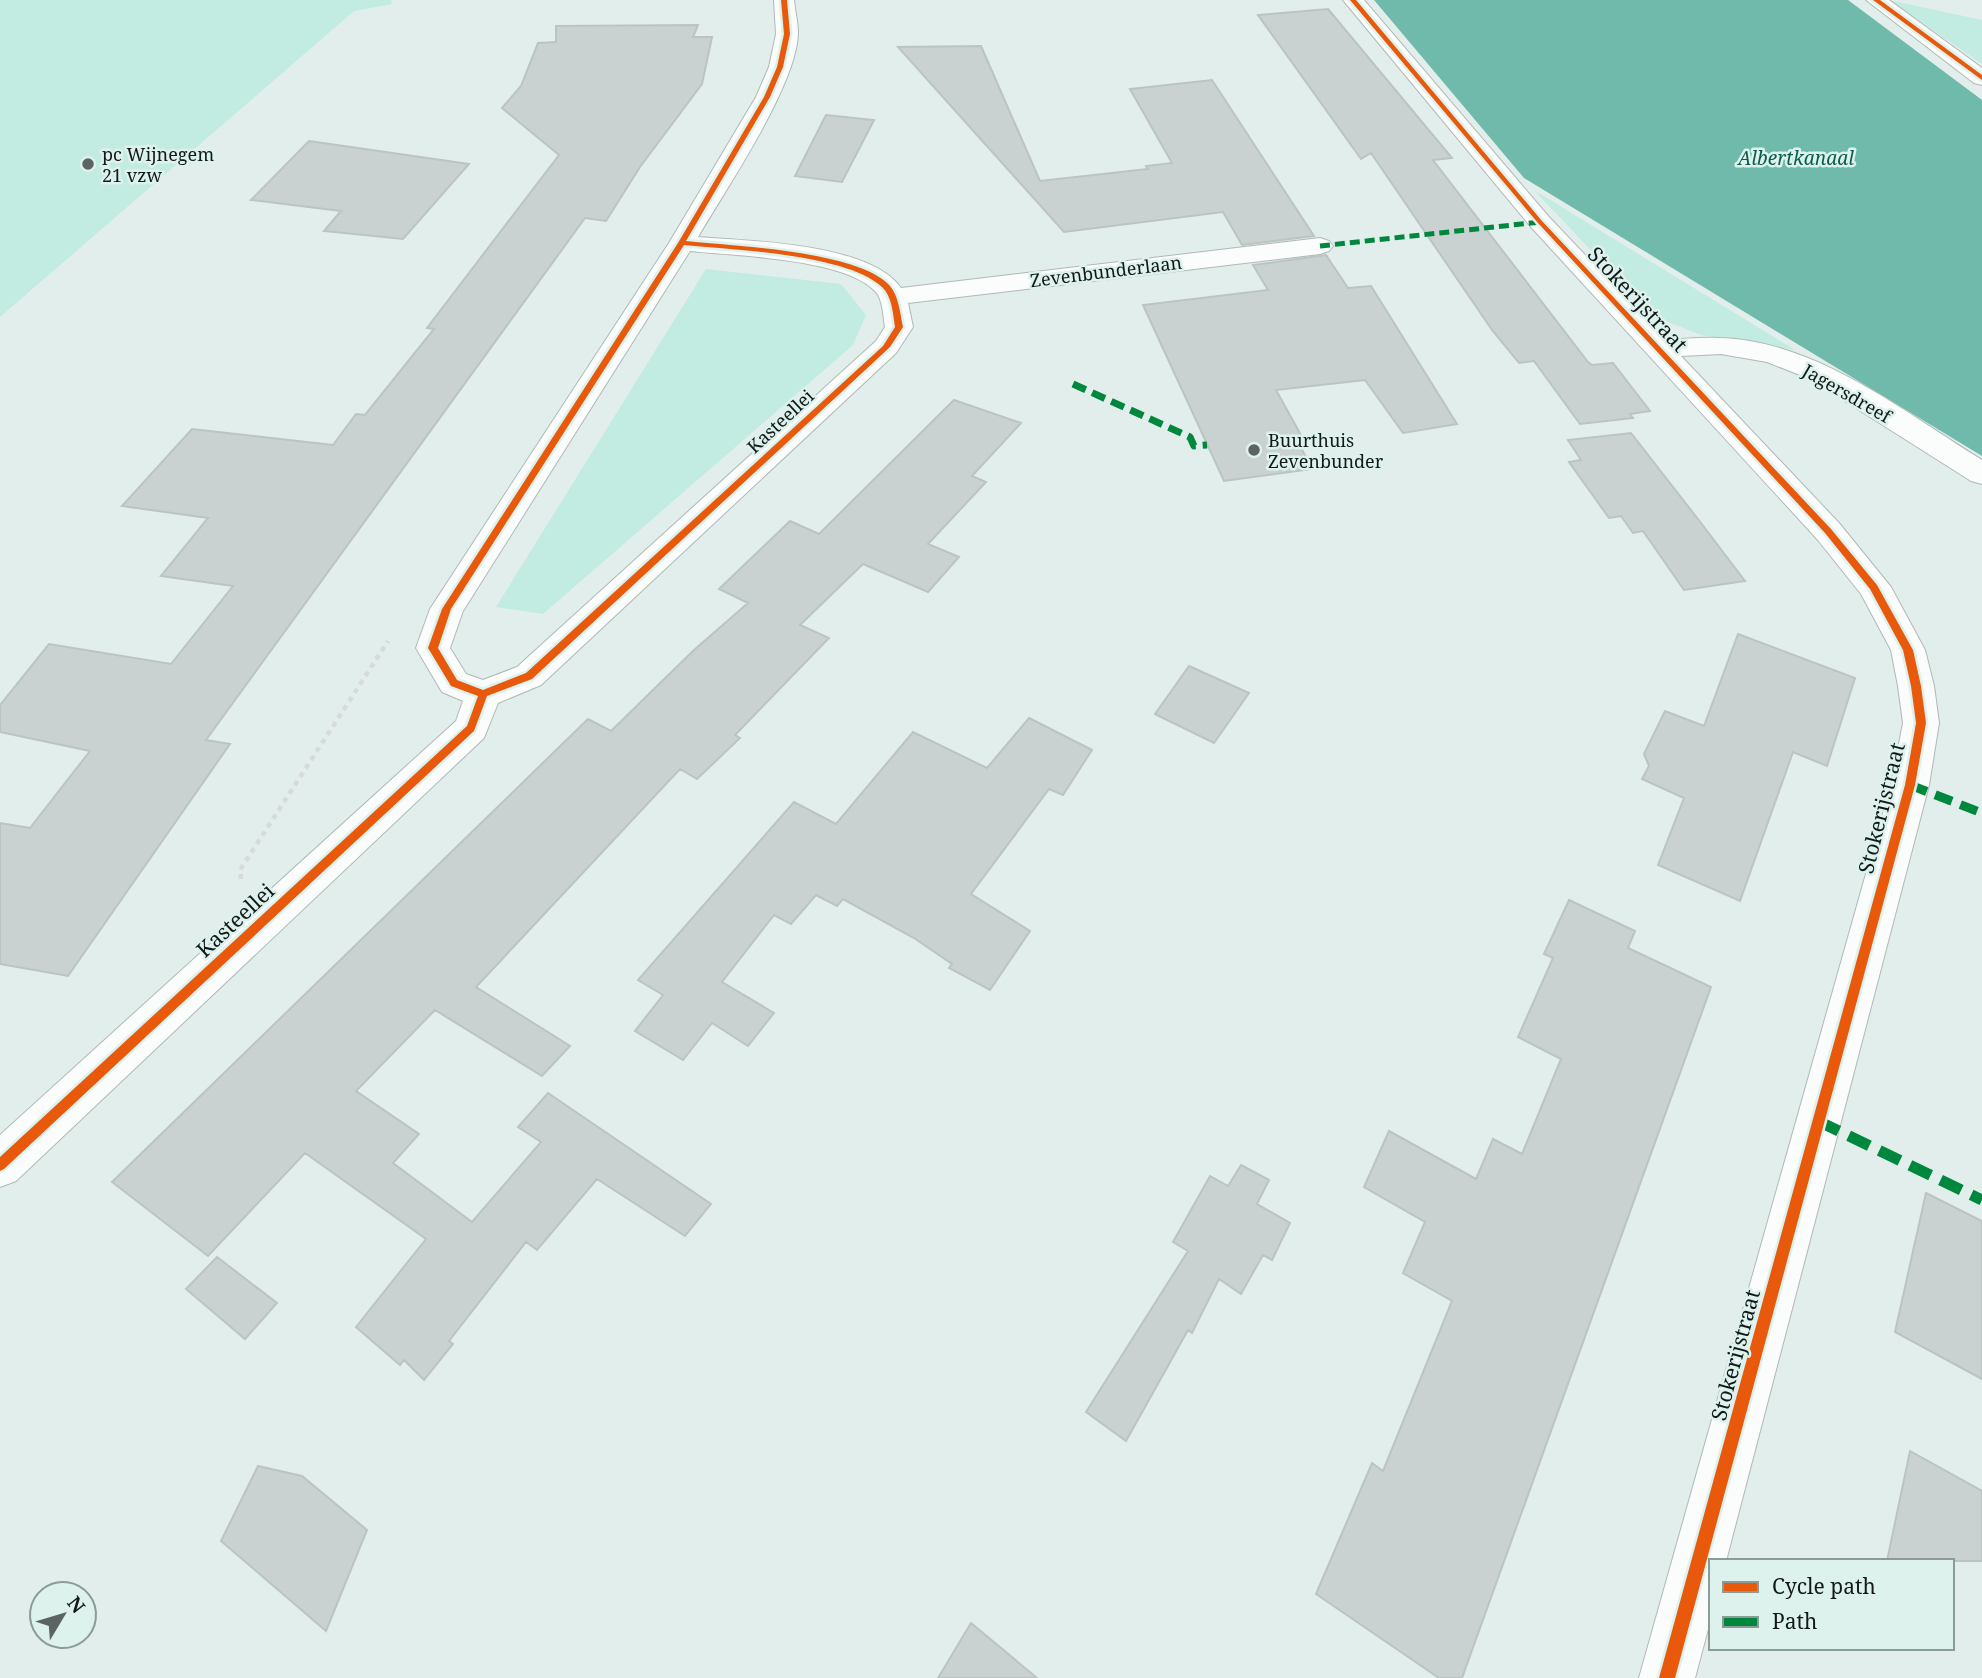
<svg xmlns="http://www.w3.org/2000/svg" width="1982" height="1678" viewBox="0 0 1982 1678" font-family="'Noto Serif',serif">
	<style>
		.green { fill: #c2ebe1 }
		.water { fill: #6fbaab }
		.building { fill: #c9d2d0; stroke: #bbc4c2; stroke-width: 2 }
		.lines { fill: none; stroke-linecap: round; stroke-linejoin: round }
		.minor-casing { stroke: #afb9b6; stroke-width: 2 }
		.path { stroke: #d7dada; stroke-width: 4.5; stroke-dasharray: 5 5; stroke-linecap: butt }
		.minor { fill: #fbfcfc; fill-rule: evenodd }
		.quiet-far3 { stroke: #00873e; stroke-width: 5; stroke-dasharray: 10 5; stroke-linecap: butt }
		.quiet-far2 { stroke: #00873e; stroke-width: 7; stroke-dasharray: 14 7; stroke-linecap: butt }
		.quiet-far1 { stroke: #00873e; stroke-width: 9; stroke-dasharray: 18 9; stroke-linecap: butt }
		.quiet { stroke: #00873e; stroke-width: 11; stroke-dasharray: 23 11; stroke-linecap: butt }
		.cycleway-casing { stroke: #def2ed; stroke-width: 5 }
		.cycleway { fill: #e8590c; fill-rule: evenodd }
		.poi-dot { fill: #5b6462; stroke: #def2ed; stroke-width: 2.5 }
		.labels { text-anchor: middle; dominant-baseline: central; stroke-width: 5; stroke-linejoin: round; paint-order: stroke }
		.far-poi-label { font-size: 18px; fill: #121918; stroke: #def2ed; text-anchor: start }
		.far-street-label { font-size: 18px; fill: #121918; stroke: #def2ed }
		.far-water-label { font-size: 19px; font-style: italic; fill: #085d4f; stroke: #def2ed }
		.street-label { font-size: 21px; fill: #121918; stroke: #def2ed }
	</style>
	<rect width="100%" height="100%" fill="#e2eeeb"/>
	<!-- green -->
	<path class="green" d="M0,0H391L392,4L354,11L0,317Z
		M1889,0L1982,20V64Z
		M1534,190L1795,350L1701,335L1653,316Z
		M706,269L841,284L866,315L853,345L543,614L496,607Z"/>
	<!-- water -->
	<path class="water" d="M1374,0H1848L1982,100V456L1524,178Z"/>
	<!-- building -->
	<path class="building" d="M1328,9L1452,158L1433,160L1588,362L1592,365L1613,363L1650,411L1630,414L1633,418L1580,424L1534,361L1519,363L1492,330L1371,153L1361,159L1258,15Z
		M698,25L693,37H712L702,84L640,167L606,221L585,218L206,740L230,744L68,976L0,964V823L30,828L90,751L0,732V705L49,644L171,664L233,586L161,576L208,518L122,506L192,429L333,445L356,414L365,415L434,329L427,328L559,155L502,108L521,86L538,43L556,42V26Z
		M981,46L1040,181L1148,169L1146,166L1172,163L1130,89L1212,80L1314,236L1242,245L1223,212L1064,232L898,47Z
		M826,115L874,120L842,182L795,176Z
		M309,141L469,164L403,239L324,231L341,211L251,200Z
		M1326,255L1348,288L1371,286L1457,424L1403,433L1365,380L1276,390L1302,437L1296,438L1312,469L1224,481L1143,305L1268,290L1253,265Z
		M954,400L1021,423L972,476L986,482L928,544L959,557L928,592L863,564L800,625L829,638L735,735L740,738L697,779L680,769L476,987L570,1046L542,1076L435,1010L356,1091L419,1134L393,1163L472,1222L541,1142L518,1127L548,1093L711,1204L685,1236L597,1179L537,1250L526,1242L449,1341L453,1344L424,1380L404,1360L400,1365L356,1327L426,1239L305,1153L208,1256L112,1182L588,719L611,731L694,650L748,603L719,589L790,521L819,534Z
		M1631,433L1701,523L1745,581L1684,590L1643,531L1633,533L1621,516L1609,518L1569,462L1581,460L1568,440Z
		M1738,634L1855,678L1827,766L1793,752L1740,901L1658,865L1684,798L1642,779L1649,766L1644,754L1665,711L1704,726Z
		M1189,666L1249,693L1214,743L1155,714Z
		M1029,718L1092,750L1063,795L1049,789L971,894L1030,931L990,990L949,968L952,964L914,938L843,899L837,906L816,895L791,924L774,915L722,982L774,1013L748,1046L712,1023L683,1060L635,1031L663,995L638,980L794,802L836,824L913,732L987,768Z
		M1569,900L1635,931L1628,948L1711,987L1462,1678H1439L1316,1594L1372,1463L1383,1471L1452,1301L1403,1273L1425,1222L1364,1187L1389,1131L1476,1179L1493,1139L1522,1154L1561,1059L1518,1037L1553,958L1544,954Z
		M1241,1165L1269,1180L1257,1204L1290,1223L1272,1260L1263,1255L1241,1294L1219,1279L1192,1333L1188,1330L1126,1441L1086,1412L1188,1251L1173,1242L1210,1176L1228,1186Z
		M1926,1193L1982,1221V1379L1895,1332Z
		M217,1257L277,1303L245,1339L186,1289Z
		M1910,1451L1982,1491V1561H1887Z
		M258,1466L302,1476L367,1530L326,1631L221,1541Z
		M971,1623L1037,1678H938Z"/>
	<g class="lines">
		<!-- minor casing -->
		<g class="minor-casing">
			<path id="minor" d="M774,0H794C795,11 798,22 798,33C797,85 726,189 698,237C749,241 870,243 901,288L1320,238L1329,241L1333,246L1329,251L1320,254L908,303L913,327L896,353L541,685L498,703L484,738L16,1181L0,1187V1135L456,721L463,701L442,692L416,648L430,609L669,243L756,97L769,67L776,34ZM690,251C734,256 844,258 875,291C883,299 883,316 885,327L876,341L517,667L483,680L466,674L450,648L463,611Z
				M1343,0H1364L1549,217L1666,340C1684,339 1702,337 1719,338C1815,340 1904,412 1982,460V484L1971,481L1810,379L1767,362L1721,354L1681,356L1839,523L1891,587L1925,650L1934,686L1939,723L1929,785L1726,1561H1711V1618L1695,1678H1639L1891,785L1903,723L1898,686L1891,650L1861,594L1817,539L1531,227Z
				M1866,0H1889L1982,68V85L1974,83Z"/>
		</g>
		<!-- path -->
		<path class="path" d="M241,879L240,870L388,641"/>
		<!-- minor -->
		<use href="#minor" class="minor"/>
		<!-- quiet-far3 -->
		<path class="quiet-far3" d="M1320,246L1540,222"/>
		<!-- quiet-far2 -->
		<path class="quiet-far2" d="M1073,384L1190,437L1194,446L1207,445"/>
		<!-- quiet-far1 -->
		<path class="quiet-far1" d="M1910,785L1982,813"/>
		<!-- quiet -->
		<path class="quiet" d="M1818,1121L1982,1200"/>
		<!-- cycleway casing -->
		<g class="cycleway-casing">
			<path id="cycleway" d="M781,0H787L790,34L783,67L770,97L686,241C733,246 860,251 890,286C899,297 900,313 903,327L890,347L532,679L487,696L474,731L4,1169L0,1171V1157L467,726L478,696L451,686L428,648L442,609L678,243L764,97L777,67L784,34ZM684,245C733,250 847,254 882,287C892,296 893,314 895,327L883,346L526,673L483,690L457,680L438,648L451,609Z
				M1350,0H1356L1542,221L1831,529L1877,585L1913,650L1921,686L1926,723L1915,785L1675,1678H1659L1905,785L1916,723L1911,686L1903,650L1870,589L1825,533L1538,223Z
				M1873,0H1880L1982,75V80Z"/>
		</g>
		<!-- cycleway -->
		<use href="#cycleway" class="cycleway"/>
	</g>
	<!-- markers -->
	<g class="poi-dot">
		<circle cx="88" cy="164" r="7"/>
		<circle cx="1254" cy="450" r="7"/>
	</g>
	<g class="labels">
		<!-- far-poi labels -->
		<g class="far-poi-label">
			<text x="102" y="154">pc Wijnegem<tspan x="102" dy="21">21 vzw</tspan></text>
			<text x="1268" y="440">Buurthuis<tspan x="1268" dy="21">Zevenbunder</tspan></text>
		</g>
		<!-- far-street labels -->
		<g class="far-street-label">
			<text transform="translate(1106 271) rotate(-7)">Zevenbunderlaan</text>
			<text transform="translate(1847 393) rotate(30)">Jagersdreef</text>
			<text transform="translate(780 421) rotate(-43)">Kasteellei</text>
		</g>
		<!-- far-water labels -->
		<g class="far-water-label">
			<text x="1796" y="158">Albertkanaal</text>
		</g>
		<!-- street labels -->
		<g class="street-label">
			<text transform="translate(1638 299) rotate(47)">Stokerijstraat</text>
			<text transform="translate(1881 808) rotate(-76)">Stokerijstraat</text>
			<text transform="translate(235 920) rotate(-43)">Kasteellei</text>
			<text transform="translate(1735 1355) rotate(-75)">Stokerijstraat</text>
		</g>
	</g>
	<!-- legend -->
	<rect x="1709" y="1559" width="245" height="91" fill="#def2ed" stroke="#8c9b98" stroke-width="2"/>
	<rect x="1723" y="1582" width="35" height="10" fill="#e8590c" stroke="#8c9b98" stroke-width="2"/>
	<text x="1772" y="1594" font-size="21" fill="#121918">Cycle path</text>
	<rect x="1723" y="1617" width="35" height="10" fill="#00873e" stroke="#8c9b98" stroke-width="2"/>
	<text x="1772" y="1629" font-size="21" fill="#121918">Path</text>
	<!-- north arrow -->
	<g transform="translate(63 1615) rotate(52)"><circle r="33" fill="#def2ed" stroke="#8c9b98" stroke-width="2"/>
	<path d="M0-5L12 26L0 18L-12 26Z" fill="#5b6462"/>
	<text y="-10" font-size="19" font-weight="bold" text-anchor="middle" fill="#121918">N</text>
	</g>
</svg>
